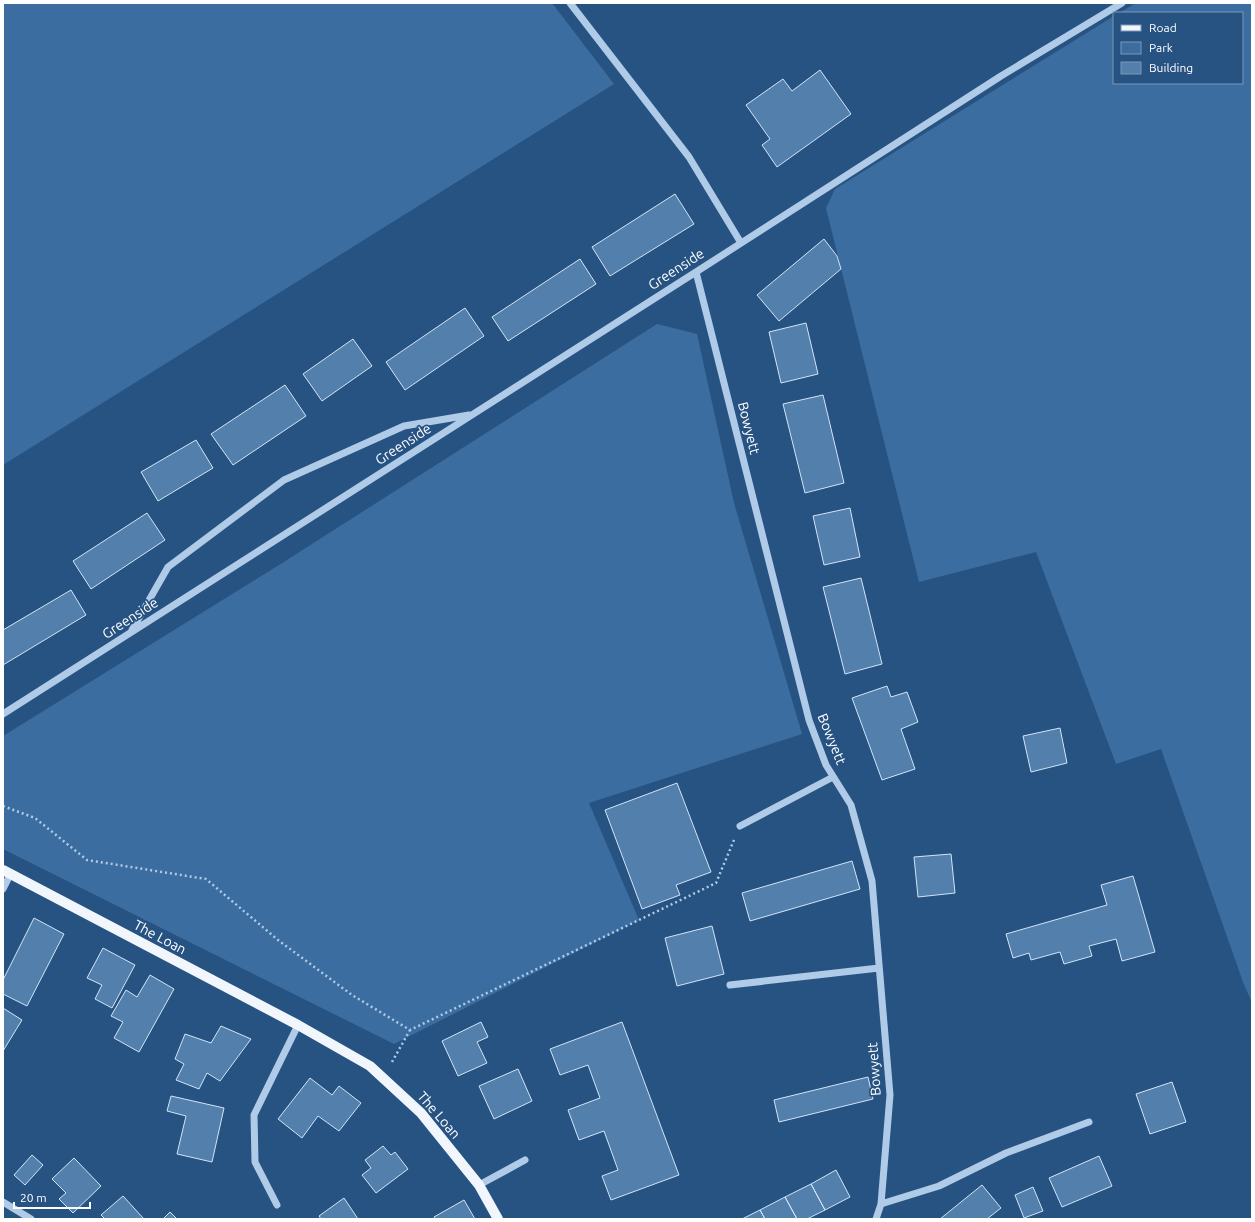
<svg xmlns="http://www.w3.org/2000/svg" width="1255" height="1222" viewBox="0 0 1255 1222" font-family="Ubuntu,sans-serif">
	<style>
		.green { fill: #3b6da0 }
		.building { fill: #537fac; stroke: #d3e4f6 }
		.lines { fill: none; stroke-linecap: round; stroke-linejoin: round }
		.path { stroke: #b0cbe7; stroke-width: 2.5; stroke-dasharray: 2 3; stroke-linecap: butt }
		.minor { stroke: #b0cbe7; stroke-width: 7 }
		.major { stroke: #f1f6fd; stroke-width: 10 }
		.labels { text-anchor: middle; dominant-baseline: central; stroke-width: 3.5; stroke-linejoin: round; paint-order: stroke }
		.street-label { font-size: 14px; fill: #fff; stroke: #275383 }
	</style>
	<rect width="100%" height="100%" fill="#275383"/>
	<!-- green -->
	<path class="green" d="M3,3H552L614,84L3,465Z
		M1136,3H1252V1003L1243,982L1161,749L1116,764L1036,552L919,582L826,208L835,189L1114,16V83H1242V13H1119Z
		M657,324L697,334L734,503L802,734L589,803L639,920L394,1044L3,849V736L279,565Z"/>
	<!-- building -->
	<path class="building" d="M820,70L851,114L777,167L762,145L770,139L746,105L783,79L792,91Z
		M675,194L694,224L610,276L592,247Z
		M824,239L837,256L841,269L779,321L757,295Z
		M580,259L596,284L508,341L492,317Z
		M465,308L484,336L405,390L386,362Z
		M806,323L818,374L781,383L769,332Z
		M353,339L372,366L322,401L303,374Z
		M285,385L306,416L233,465L211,434Z
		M823,395L844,483L805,493L783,404Z
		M196,440L213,468L158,501L141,472Z
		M850,508L860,557L824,565L813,516Z
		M147,513L165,540L91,589L73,561Z
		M861,578L882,664L845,674L823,587Z
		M71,590L86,615L3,665V630Z
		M887,686L891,697L907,692L918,722L901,729L915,769L882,780L852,698Z
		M1060,728L1067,763L1031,772L1023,736Z
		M677,783L711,872L676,885L680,895L642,909L605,810Z
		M951,854L955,893L918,897L914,857Z
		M852,861L860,889L750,921L742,893Z
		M1133,876L1155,952L1122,961L1116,939L1089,946L1092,956L1064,964L1060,952L1031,960L1029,953L1013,958L1006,934L1107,905L1101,885Z
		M34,918L64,934L27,1006L3,994V980Z
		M712,926L724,974L677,986L665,938Z
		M103,948L135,965L112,1008L95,999L102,985L87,978Z
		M150,975L174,989L139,1052L114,1038L123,1022L111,1016L126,990L137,997Z
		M3,1008L22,1020L3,1051Z
		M481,1022L488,1037L477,1042L487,1063L458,1076L442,1041Z
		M622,1022L679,1175L611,1200L602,1176L618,1170L604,1131L579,1140L568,1110L600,1098L588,1065L560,1075L550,1049Z
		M221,1026L251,1039L220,1081L207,1073L199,1089L176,1080L184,1064L175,1059L185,1034L211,1043Z
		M518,1069L532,1101L494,1119L479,1086Z
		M868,1077L873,1099L779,1122L774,1100Z
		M310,1078L332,1095L339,1086L361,1103L339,1131L318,1116L302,1138L278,1119Z
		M1172,1082L1186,1122L1150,1134L1136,1094Z
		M171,1096L224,1108L212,1162L177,1154L186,1116L167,1111Z
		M383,1146L391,1155L395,1152L408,1169L376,1193L362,1175L371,1168L365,1160Z
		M32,1155L43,1165L25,1185L14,1175Z
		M1099,1156L1112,1186L1062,1207L1049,1178Z
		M74,1158L101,1186L73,1213L59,1199L66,1193L52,1179Z
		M836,1170L850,1197L825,1210L811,1184Z
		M811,1184L825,1210L807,1219H797L785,1197Z
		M982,1185L1001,1208L987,1219H940Z
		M1033,1187L1043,1211L1024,1218L1015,1195Z
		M123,1196L144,1219H105L101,1215Z
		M785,1197L797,1219H765L760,1210Z
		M344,1198L358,1219H321L319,1216Z
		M464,1200L475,1219H435L434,1217Z
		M760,1210L765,1219H742Z
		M170,1212L177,1219H163Z"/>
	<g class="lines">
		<!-- path -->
		<path class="path" d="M3,806L35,818L87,860L206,879L278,940L352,995L410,1030L716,883L734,840
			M392,1062L410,1030"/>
		<!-- minor -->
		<path class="minor" d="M570,3L689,157L741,243
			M696,272L809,720L826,765L851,805L872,881L890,1095L881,1204L876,1219
			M132,630L168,567L284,480L404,426L469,415
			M3,714L696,272L1001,76L1122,3
			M740,826L833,777
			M3,889L10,875
			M730,985L879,968
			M479,1185L525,1160
			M3,1202L31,1219
			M881,1204L939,1186L1006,1153L1089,1122
			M277,1205L255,1162L254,1115L298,1025"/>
		<!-- major -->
		<path class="major" d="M3,870L298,1025L370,1066L421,1113L479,1185L498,1219"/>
	</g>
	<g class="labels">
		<!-- street labels -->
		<g class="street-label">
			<text transform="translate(676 269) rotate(-33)">Greenside</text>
			<text transform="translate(749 428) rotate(76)">Bowyett</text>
			<text transform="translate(403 444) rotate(-33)">Greenside</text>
			<text transform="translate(130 618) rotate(-33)">Greenside</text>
			<text transform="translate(832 739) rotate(68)">Bowyett</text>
			<text transform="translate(160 937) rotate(28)">The Loan</text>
			<text transform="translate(874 1069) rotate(-94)">Bowyett</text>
			<text transform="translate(439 1115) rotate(49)">The Loan</text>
		</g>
	</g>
	<!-- border -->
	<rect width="1255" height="1222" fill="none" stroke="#ffffff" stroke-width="8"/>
	<!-- legend -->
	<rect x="1113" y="12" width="130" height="72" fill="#275383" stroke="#7d98b5"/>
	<rect x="1121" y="25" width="20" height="6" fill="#f1f6fd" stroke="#7d98b5"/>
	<text x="1149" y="32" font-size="12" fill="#ffffff">Road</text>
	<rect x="1121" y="42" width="20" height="12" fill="#3b6da0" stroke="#7d98b5"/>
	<text x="1149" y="52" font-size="12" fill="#ffffff">Park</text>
	<rect x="1121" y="62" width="20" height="12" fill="#537fac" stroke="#7d98b5"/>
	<text x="1149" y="72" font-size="12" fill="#ffffff">Building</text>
	<!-- scale -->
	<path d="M14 1202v6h76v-6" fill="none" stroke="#ffffff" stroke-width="2"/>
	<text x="20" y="1202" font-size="12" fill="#ffffff" stroke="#275383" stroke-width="3" paint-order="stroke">20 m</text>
</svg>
